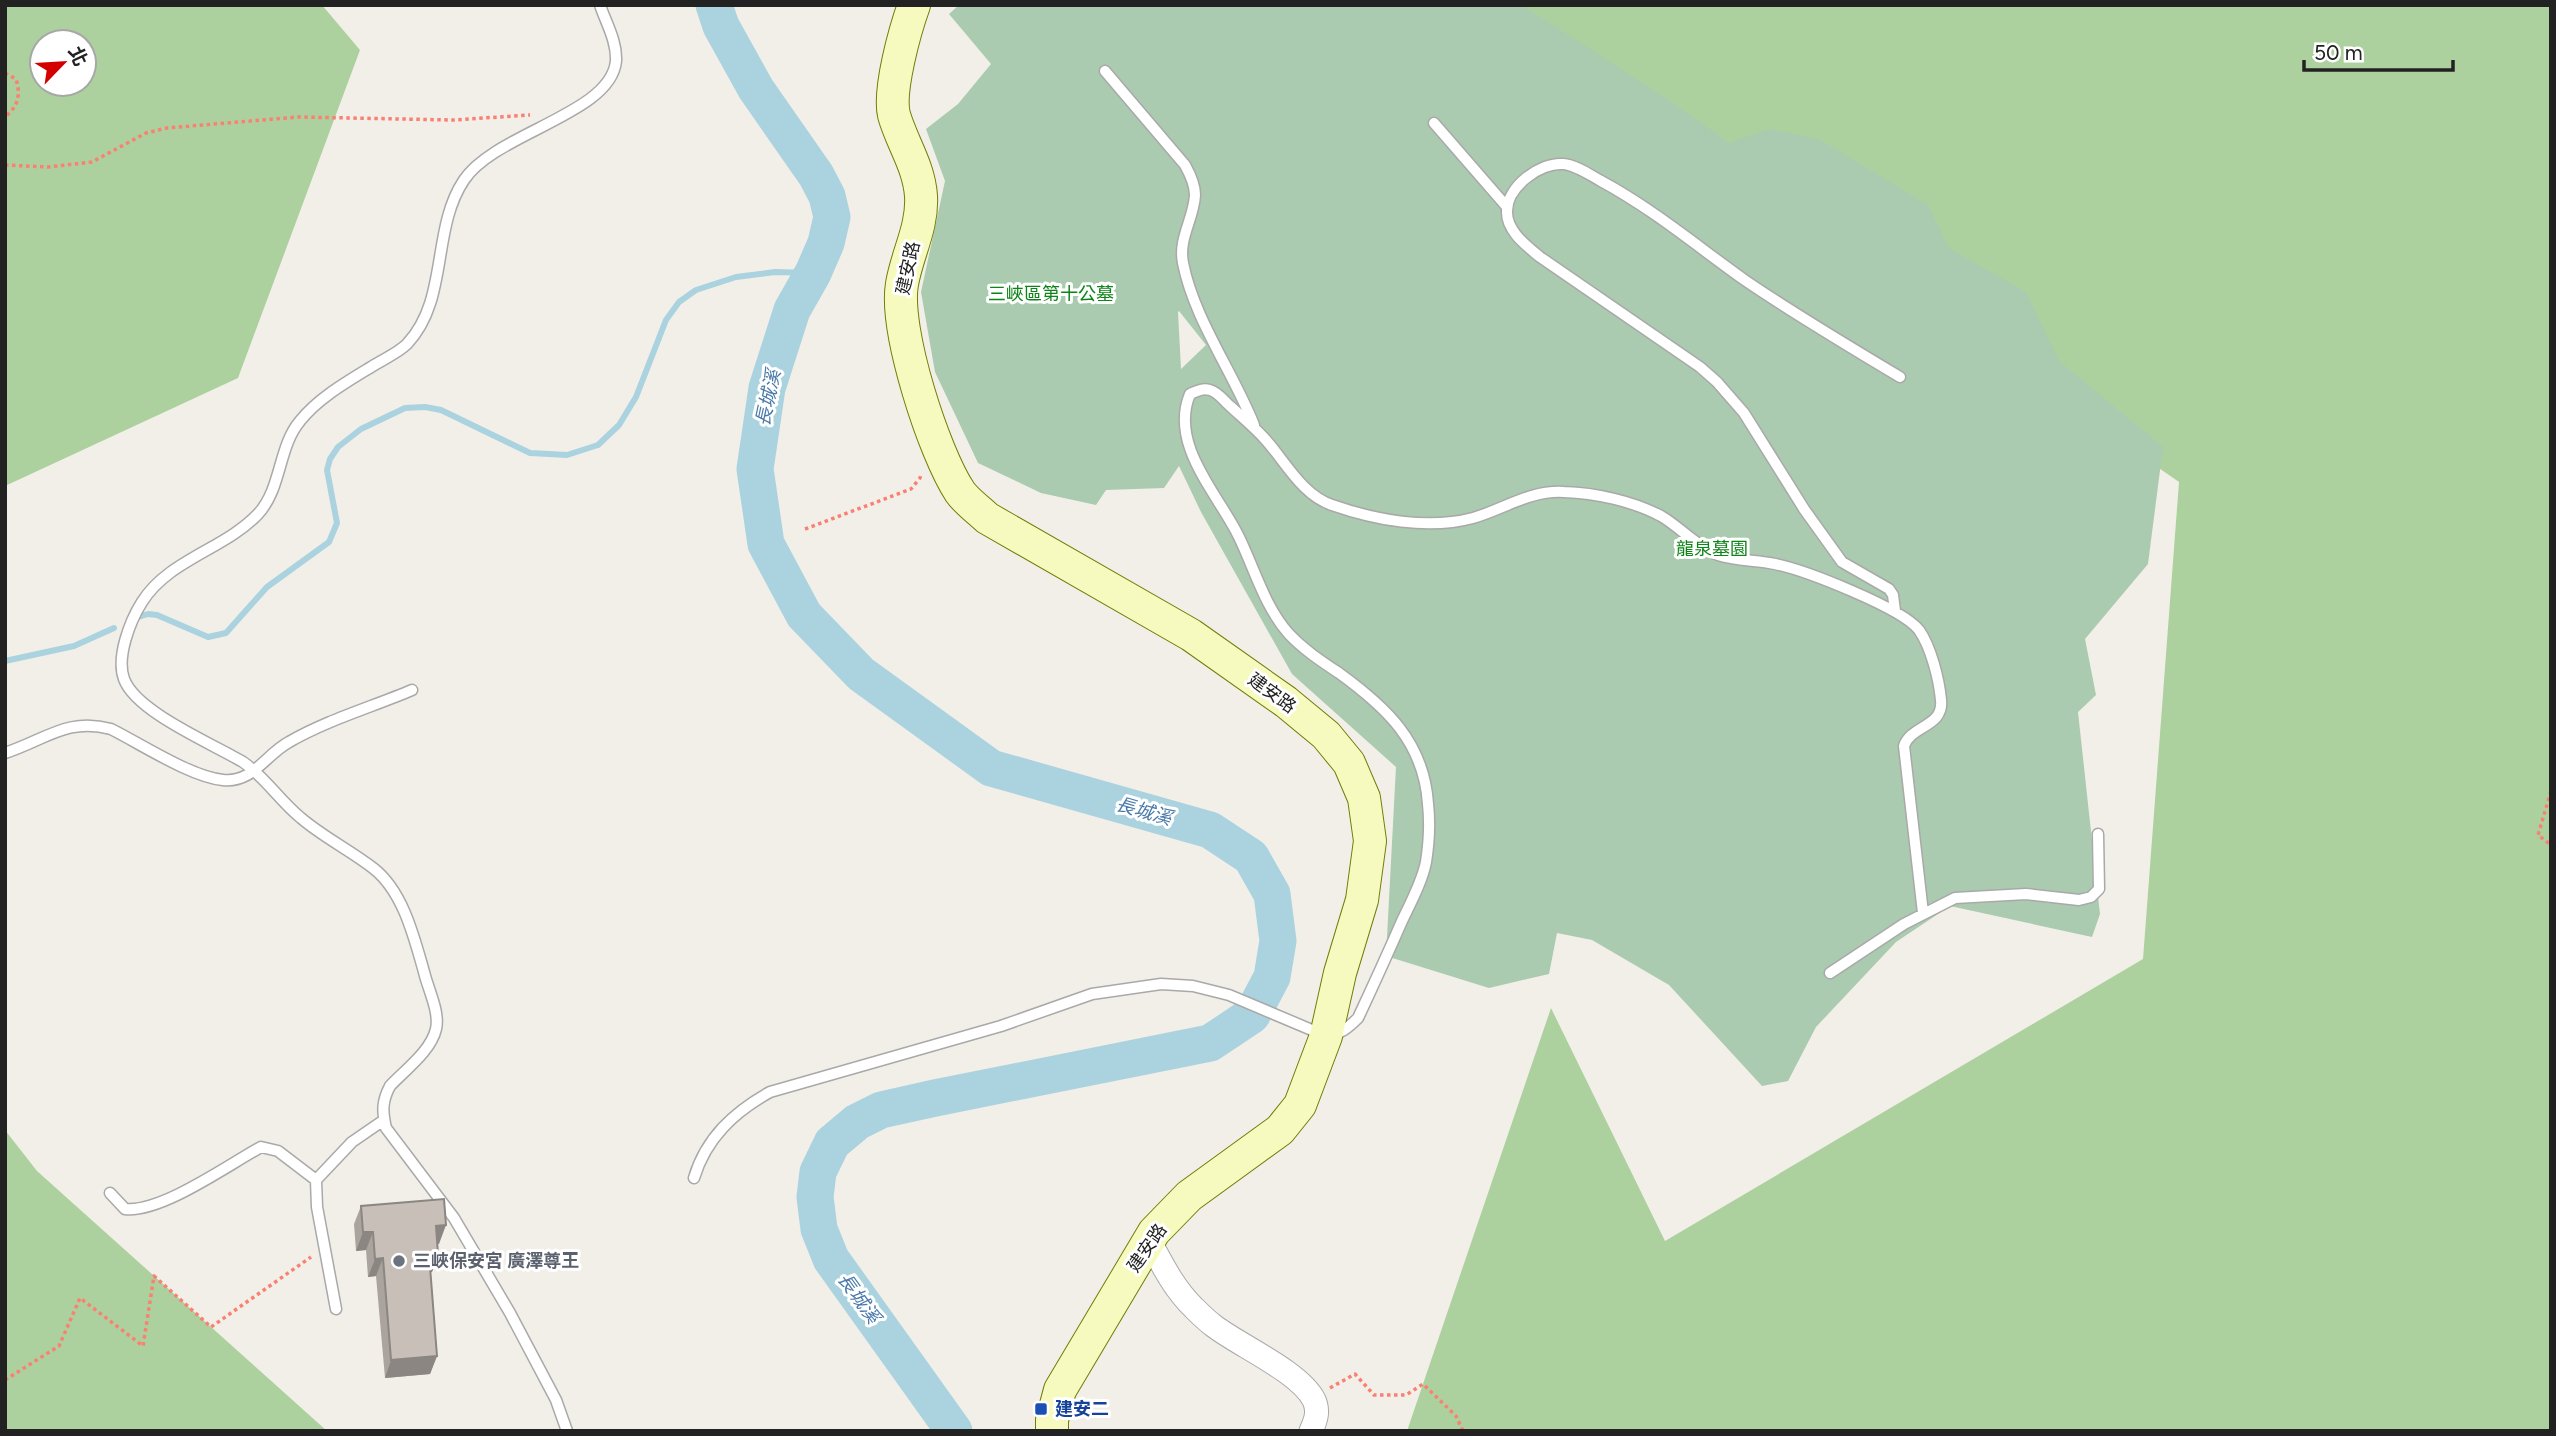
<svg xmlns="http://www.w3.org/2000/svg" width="2556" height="1436" viewBox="0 0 2556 1436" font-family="Figtree,'Noto Sans TC',sans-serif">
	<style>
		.forest { fill: #add19e; fill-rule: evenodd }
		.cemetery { fill: #aacbaf; fill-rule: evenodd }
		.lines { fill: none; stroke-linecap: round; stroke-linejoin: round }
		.stream { stroke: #aad3df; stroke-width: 6 }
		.river { stroke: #aad3df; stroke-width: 37 }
		.lane-casing { stroke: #a9a9a9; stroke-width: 13 }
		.street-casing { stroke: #a9a9a9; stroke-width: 25 }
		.secondary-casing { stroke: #707d05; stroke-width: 34 }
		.path { stroke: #fa8072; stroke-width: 3.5; stroke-dasharray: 3.5 3.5; stroke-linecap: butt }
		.lane { stroke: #fff; stroke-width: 10 }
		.street { stroke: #fff; stroke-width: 23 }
		.secondary { stroke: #f7fabf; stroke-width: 32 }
		.wall { fill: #aba49e }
		.shaded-wall { fill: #8b8681 }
		.building { fill: #c7bfb8; stroke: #8b8681; stroke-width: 2 }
		.worship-dot { fill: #6b7280; stroke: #fff; stroke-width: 2.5 }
		.transit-dot { fill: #1a4fb4; stroke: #fff; stroke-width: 2.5 }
		.labels { text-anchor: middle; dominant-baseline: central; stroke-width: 6; stroke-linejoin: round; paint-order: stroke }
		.street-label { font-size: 18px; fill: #222; stroke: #fff }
		.park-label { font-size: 18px; fill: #0c8416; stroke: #fff }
		.worship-label { font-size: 18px; font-weight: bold; fill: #5b616d; stroke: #fff; text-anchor: start }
		.transit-label { font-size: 18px; font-weight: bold; fill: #164399; stroke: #fff; text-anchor: start }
		.water-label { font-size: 19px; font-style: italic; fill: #4a7aab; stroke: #fff }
	</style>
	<rect width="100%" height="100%" fill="#f2efe9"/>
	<!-- forest -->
	<path class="forest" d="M5,5H322L360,50L238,378L5,486ZM42,42H84V84H42Z
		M1492,5H2551V1431H1407L1551,1008L1665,1241L2143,959L2179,482Z
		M5,1130L37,1171L327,1431H5Z"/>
	<!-- cemetery -->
	<path class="cemetery" d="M959,5H1522L1669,100L1729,143L1769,129L1819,139L1928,205L1949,248L2026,292L2059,361L2163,447L2148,564L2085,639L2096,695L2078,712L2100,914L2092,937L1950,906L1896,942L1816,1027L1788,1081L1762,1086L1669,985L1592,940L1557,933L1549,974L1489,988L1386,956L1396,767L1292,674L1201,512L1179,466L1164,488L1106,490L1096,505L1041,493L978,463L935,372L921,292L945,181L926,129L958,104L991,64L949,14ZM1179,311L1206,345L1181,369L1178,312Z"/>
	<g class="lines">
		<!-- stream -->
		<path class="stream" d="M135,618L148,614L157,615L208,637L226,633L267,587L329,542L337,523L327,470L330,459L338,447L361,429L405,408L425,407L441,410L530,453L567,455L598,445L619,425L636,397L666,320L679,302L696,290L736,277L775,272L813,273
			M5,661L74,646L114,628"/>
		<!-- river -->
		<path class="river" d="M714,5L721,26L756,89L816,175L827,196L832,217L826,243L813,273L792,310L767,388L755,469L766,544L804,615L861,674L991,768L1210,830L1251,857L1272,894L1278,941L1272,977L1252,1015L1210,1043L935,1098L881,1110L857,1122L832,1143L818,1172L815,1197L819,1229L831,1259L954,1431"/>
		<!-- lane casing -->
		<g class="lane-casing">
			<path id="lane" d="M1105,71L1185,165C1190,174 1195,184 1195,195C1194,218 1178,239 1183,263C1194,319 1233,372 1254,425
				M1434,123L1507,207
				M1895,611L1893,595L1889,589L1842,562L1804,509L1744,413L1717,382L1700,367L1540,257C1527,246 1506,231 1507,211C1507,187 1540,162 1563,164C1576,165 1590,175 1601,181C1653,209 1698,247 1746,281C1796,315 1848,346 1900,377
				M5,753C45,740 68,717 111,729C141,744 191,777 223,780C253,783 265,755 289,742C327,720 372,707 412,690
				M1830,973L1904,924L1955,898L2026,894L2079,900L2091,897L2099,889L2098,834
				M694,1178C706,1138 734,1112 770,1092L1001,1026L1092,994L1161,984L1193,986L1229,995L1326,1036C1341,1034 1348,1028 1358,1018C1373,986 1388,953 1402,921C1411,902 1422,882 1426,862C1429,843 1430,822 1428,804C1424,742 1386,707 1339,673C1321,661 1303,649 1289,634C1264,606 1254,567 1238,535C1217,493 1169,444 1190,394C1197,391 1202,388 1210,390C1218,392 1224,401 1230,406C1242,417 1254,427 1265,439C1285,461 1302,495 1332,505C1375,520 1428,530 1473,518C1504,509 1530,490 1564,492C1595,493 1633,501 1661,516C1680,527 1697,547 1718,555C1736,561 1757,560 1775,564C1805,570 1902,608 1919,630C1931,647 1939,679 1941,700C1944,727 1911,725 1904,746L1923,913
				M110,1193L125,1209C161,1213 228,1165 261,1147L278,1151L316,1180
				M336,1309L317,1207L316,1180L352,1142L384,1120
				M567,1431L556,1400L510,1313L454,1218L386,1128C382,1111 382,1101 390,1086C405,1070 431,1051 436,1029C440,1012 428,989 424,972C414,937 403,891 373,868C350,850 323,837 301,818C280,801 265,777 243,762C213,744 136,712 124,679C116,657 130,621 142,602C168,560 225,549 258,514C282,488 278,447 300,421C319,397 350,380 376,364C386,358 399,352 407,344C449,300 431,229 464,180C495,133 611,114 616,61C617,41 606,23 600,5"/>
		</g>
		<!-- street casing -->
		<g class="street-casing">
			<path id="street" d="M1149,1240C1162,1264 1174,1289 1194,1308C1200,1314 1207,1321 1214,1326C1240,1346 1300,1372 1314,1400C1319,1411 1316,1420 1311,1431"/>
		</g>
		<!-- secondary casing -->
		<g class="secondary-casing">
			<path id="secondary" d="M914,5C905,30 888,91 894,115C902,143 919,166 921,196C923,227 907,254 902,284C894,330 934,453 960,492C967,502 979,510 987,518L1191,635L1286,702L1326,735L1349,763L1364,798L1370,841L1362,900L1340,973L1326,1036L1300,1105L1280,1130L1189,1196L1154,1232L1060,1390L1052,1420V1431"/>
		</g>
		<!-- path -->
		<path class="path" d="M5,73L16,79C21,96 18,106 5,117
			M5,165L48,167L92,162L146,133L167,128L298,117L453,120L530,115
			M805,529L911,489L920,478L921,474
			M2551,791L2538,835L2551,845
			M5,1380L59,1346L80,1298L143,1346L154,1276L211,1327L311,1257
			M1330,1388L1355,1374L1374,1395H1406L1423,1384L1456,1416L1463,1431"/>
		<!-- lane -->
		<use href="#lane" class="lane"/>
		<!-- street -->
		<use href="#street" class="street"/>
		<!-- secondary -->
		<use href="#secondary" class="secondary"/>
	</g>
	<!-- wall -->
	<path class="wall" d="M361,1206L439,1244H438V1254L432,1272H430L437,1356L430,1374L385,1378L376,1276L368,1277L366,1250L356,1251L354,1224Z"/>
	<!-- shaded-wall -->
	<path class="shaded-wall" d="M446,1225L439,1244H430L436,1226Z
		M363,1232H373L366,1250L356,1251Z
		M429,1254H438L432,1272H422Z
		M383,1258L376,1276L368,1277L375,1259Z
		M437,1356L430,1374L385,1378L391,1360Z"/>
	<!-- building -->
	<path class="building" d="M444,1199L446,1225L436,1226L438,1254H429L437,1356L391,1360L383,1258L375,1259L373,1232H363L361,1206Z"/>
	<!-- markers -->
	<circle class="worship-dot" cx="399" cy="1261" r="7"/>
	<rect class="transit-dot" x="1034" y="1402" width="14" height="14" rx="3.5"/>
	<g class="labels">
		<!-- street labels -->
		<g class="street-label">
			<text transform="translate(908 268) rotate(-78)">建安路</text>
			<text transform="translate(1272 693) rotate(36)">建安路</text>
			<text transform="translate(1147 1248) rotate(-55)">建安路</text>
		</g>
		<!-- park labels -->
		<g class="park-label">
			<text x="1051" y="294">三峽區第十公墓</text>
			<text x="1712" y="549">龍泉墓園</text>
		</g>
		<!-- worship labels -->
		<g class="worship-label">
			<text x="413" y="1261">三峽保安宮 廣澤尊王</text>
		</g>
		<!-- transit labels -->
		<g class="transit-label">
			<text x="1055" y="1409">建安二</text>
		</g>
		<!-- water labels -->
		<g class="water-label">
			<text transform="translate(768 398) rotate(-78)">長城溪</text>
			<text transform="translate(1144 811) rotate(16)">長城溪</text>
			<text transform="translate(859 1298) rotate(54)">長城溪</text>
		</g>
	</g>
	<!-- border -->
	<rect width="2556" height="1436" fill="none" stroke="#222222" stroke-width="14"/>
	<!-- north arrow -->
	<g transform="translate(63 63) rotate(65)"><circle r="33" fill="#ffffff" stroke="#a7a7a7" stroke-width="2"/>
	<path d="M0-5L12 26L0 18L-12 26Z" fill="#d40000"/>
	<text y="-10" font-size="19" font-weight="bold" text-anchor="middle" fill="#222222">北</text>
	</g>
	<!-- scale -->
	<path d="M2304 60v10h149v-10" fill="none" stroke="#222222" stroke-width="3.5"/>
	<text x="2314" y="60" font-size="21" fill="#222222" stroke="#ffffff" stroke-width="5" paint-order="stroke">50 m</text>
</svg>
